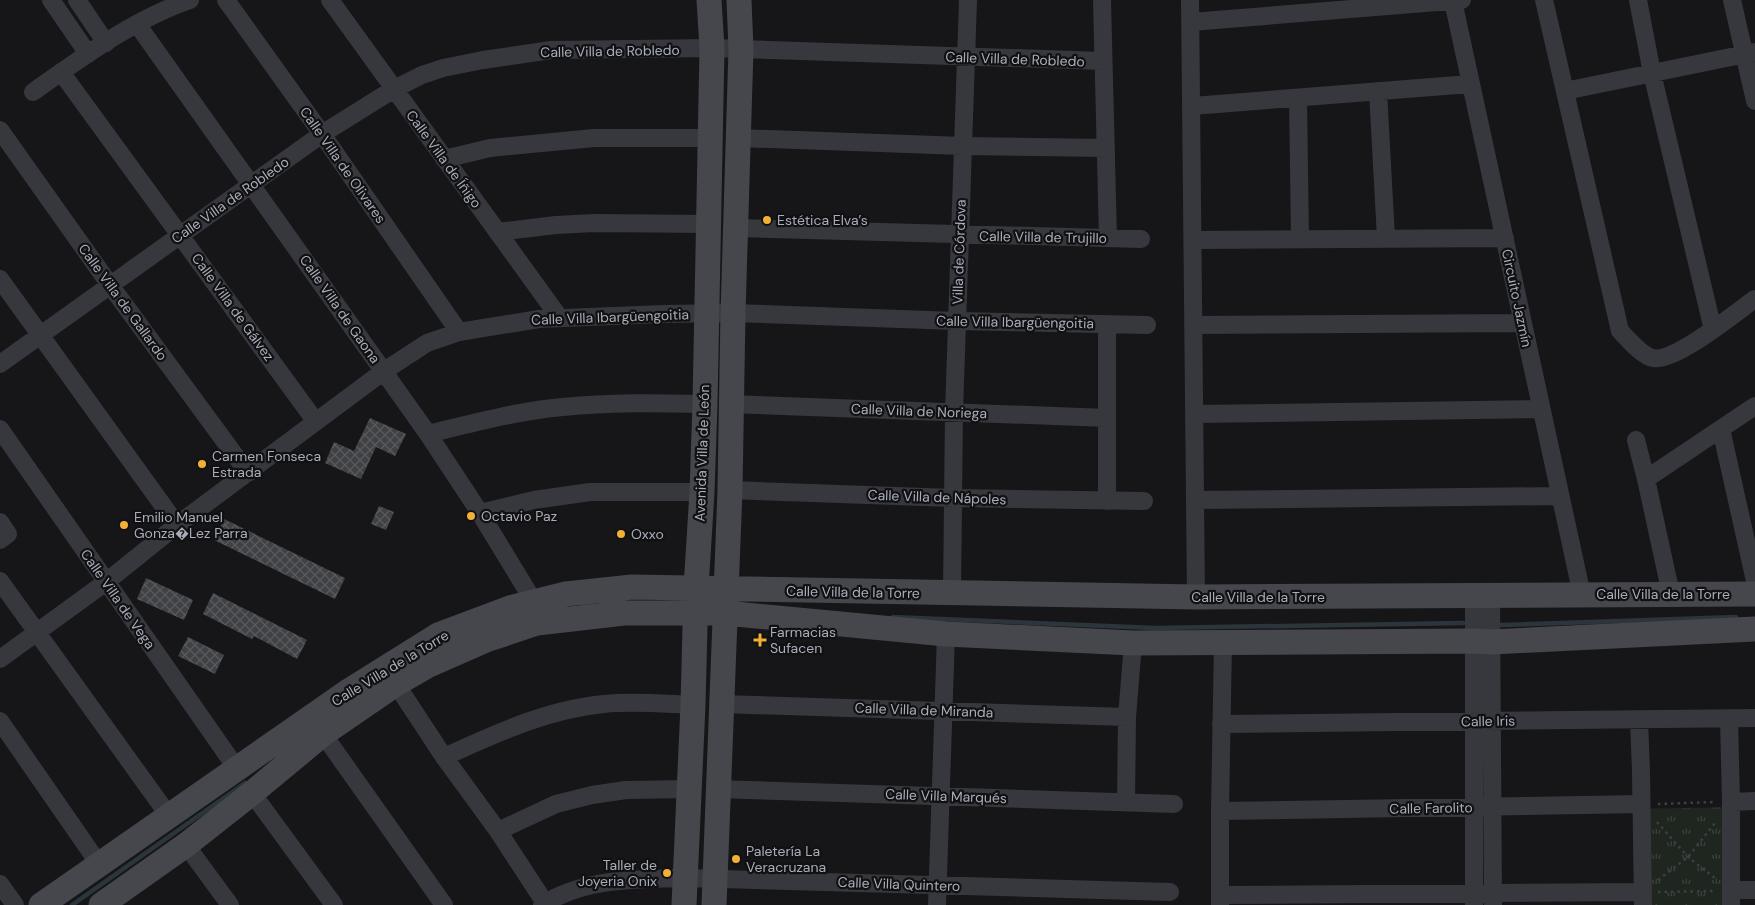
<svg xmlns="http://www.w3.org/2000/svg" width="1755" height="905" viewBox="0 0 1755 905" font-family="'DM Sans',sans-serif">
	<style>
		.grass { fill: url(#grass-tufts) }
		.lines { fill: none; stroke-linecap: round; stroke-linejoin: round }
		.stream { stroke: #2c353c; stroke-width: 4.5 }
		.building { fill: url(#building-cross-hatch) }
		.path { stroke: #3d3f44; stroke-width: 2.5; stroke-dasharray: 2.5 4; stroke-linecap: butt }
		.street { stroke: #37383d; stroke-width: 18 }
		.secondary { stroke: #45474d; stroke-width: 25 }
		.poi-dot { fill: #f2b134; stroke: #111113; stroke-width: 2 }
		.labels { text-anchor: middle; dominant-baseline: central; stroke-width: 4.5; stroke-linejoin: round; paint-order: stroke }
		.street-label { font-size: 14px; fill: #a8adb8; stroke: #111113 }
		.poi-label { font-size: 14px; fill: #a8adb8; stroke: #111113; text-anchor: start }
	</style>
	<defs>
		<pattern id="grass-tufts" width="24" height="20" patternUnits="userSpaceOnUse" patternTransform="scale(1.25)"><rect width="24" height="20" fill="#1e261f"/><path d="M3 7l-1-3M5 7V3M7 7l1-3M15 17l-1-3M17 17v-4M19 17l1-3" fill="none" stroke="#3c433d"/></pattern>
		<pattern id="building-cross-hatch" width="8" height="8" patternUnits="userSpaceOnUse" patternTransform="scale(1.25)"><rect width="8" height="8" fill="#404145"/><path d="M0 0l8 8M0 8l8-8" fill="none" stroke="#595a5e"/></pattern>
	</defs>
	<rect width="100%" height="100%" fill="#161618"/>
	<!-- grass -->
	<path class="grass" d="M1734,807L1737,905H1642L1638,809Z"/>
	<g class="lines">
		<!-- stream -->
		<path class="stream" d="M893,617L1155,628L1463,623
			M1501,625L1736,617
			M72,905L245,783"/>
	</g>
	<!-- building -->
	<path class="building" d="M370,418L406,434L395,456L376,447L361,479L325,463L334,442L354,451Z
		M379,506L394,512L386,530L371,524Z
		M224,519L345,578L335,599L214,540Z
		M146,578L193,600L184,620L137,599Z
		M213,593L307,640L297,659L254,636L252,639L203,614Z
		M188,637L224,655L215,674L178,656Z"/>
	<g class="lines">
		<!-- path -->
		<path class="path" d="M1658,804L1715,802
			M1657,822L1688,857L1716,879
			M1658,880L1688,857L1715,823
			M1658,892L1715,891"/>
		<!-- street -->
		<path class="street" d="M51,0L88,54
			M77,0L106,43
			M226,0L322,134L459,332
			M330,0L559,317
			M1102,0L1108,238
			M1190,0L1196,597
			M1544,0L1620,331C1628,339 1642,356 1653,358C1675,363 1736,312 1755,299
			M1638,0L1652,73L1713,330
			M1732,0L1755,101
			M1453,1L1582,595
			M1191,22L1462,0
			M137,24L428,434L480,513L534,602
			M61,72L316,422
			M1378,91L1386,238
			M1565,91L1755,52
			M33,92C81,58 134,19 190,0
			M1298,98L1300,239
			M1192,106L1470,84
			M0,130L110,285L248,473
			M739,138L963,146L1106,148
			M444,159L490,148L594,138H711
			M735,228L1141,239
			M497,232L556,225L594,223L709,224
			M1193,240L1505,238
			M0,279L177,525
			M1107,324V501
			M1193,325L1523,323
			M0,364L322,134L394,89L422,75L443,68L483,60L551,50L712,48L1103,61
			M731,404L1107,418
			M1195,414L1541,409
			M0,429L237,769
			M1721,429L1755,581
			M428,434C473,423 518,411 563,407C610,402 658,403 705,404
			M1636,440L1646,479L1671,594
			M1646,479L1755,406
			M730,490L952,498L1144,501
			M1196,500L1560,496
			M480,513L534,500L590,492H702
			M0,522L8,534L0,540
			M0,581L169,816
			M952,593L954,412L968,0
			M1491,596L1493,905
			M0,659L106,582L177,525L384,371L427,343L459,332L539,319L663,314L733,313L956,321L1147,325
			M396,684L444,757L498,831L545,903
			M721,704L1127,717
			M1729,719L1731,802V905
			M1639,720L1641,771L1643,905
			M0,721L99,864
			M1221,724L1755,718
			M323,734L444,905
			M444,757C495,734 548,709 604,704C633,701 665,704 693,705
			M718,789L1174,804
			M252,793L334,905
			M1126,802L1127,717L1133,643
			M1731,802L1755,801
			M1220,811L1641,804
			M498,831L556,804L592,795L626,790L689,789
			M186,845L230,905
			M0,884L15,905
			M1731,890H1755
			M1220,895L1643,892
			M542,905C585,878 637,879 686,878L1170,892
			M937,905L946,634
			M1220,905V811L1223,642
			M1474,905V596"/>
		<!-- secondary -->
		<path class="secondary" d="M41,905L350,690L438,635L510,608L566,594L632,587L1196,597L1755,594
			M101,905L186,845L252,793L323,734L396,684L429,665L486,640L537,623L624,613H725L946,634L1133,643L1474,641L1491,642L1755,629
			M684,905L693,705L696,588L702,492L705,404L712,48L709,0
			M714,905L730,490L733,313L741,49L739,0"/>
	</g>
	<!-- markers -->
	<g class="poi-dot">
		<circle cx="767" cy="220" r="5"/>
		<circle cx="202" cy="464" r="5"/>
		<circle cx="471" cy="516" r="5"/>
		<circle cx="124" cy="525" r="5"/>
		<circle cx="621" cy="534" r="5"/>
		<path d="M757.5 632.5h5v5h5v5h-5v5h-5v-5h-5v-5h5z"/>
		<circle cx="736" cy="859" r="5"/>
		<circle cx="667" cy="873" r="5"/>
	</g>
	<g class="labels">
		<!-- street labels -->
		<g class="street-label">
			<text transform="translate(610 51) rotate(-1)">Calle Villa de Robledo</text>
			<text transform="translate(1015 59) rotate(2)">Calle Villa de Robledo</text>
			<text transform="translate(444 159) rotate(54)">Calle Villa de Íñigo</text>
			<text transform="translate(343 165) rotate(55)">Calle Villa de Olivares</text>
			<text transform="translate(230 200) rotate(-35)">Calle Villa de Robledo</text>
			<text transform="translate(1043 237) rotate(1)">Calle Villa de Trujillo</text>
			<text transform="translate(959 252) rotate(-88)">Villa de Córdova</text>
			<text transform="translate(1517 298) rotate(78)">Circuito Jazmín</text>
			<text transform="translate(123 302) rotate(54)">Calle Villa de Gallardo</text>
			<text transform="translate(233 307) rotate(54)">Calle Villa de Gálvez</text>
			<text transform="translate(340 309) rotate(55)">Calle Villa de Gaona</text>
			<text transform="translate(610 317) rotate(-2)">Calle Villa Ibargüengoitia</text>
			<text transform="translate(1015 322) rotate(1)">Calle Villa Ibargüengoitia</text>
			<text transform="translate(919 411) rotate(2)">Calle Villa de Noriega</text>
			<text transform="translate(702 453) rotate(-88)">Avenida Villa de León</text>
			<text transform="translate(937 497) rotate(2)">Calle Villa de Nápoles</text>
			<text transform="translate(853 592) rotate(1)">Calle Villa de la Torre</text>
			<text x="1663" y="594">Calle Villa de la Torre</text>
			<text x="1258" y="597">Calle Villa de la Torre</text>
			<text transform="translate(118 599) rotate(55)">Calle Villa de Vega</text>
			<text transform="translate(390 668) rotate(-31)">Calle Villa de la Torre</text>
			<text transform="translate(924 710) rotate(2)">Calle Villa de Miranda</text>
			<text transform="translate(1488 721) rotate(-1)">Calle Iris</text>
			<text transform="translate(946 796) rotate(2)">Calle Villa Marqués</text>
			<text transform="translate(1431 808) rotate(-1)">Calle Farolito</text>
			<text transform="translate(899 884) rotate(2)">Calle Villa Quintero</text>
		</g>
		<!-- poi labels -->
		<g class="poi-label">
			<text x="777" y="220">Estética Elva’s</text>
			<text x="212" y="456">Carmen Fonseca<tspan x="212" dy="16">Estrada</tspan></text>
			<text x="481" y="516">Octavio Paz</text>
			<text x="134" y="517">Emilio Manuel<tspan x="134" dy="16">Gonza�Lez Parra</tspan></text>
			<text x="631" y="534">Oxxo</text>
			<text x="770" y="632">Farmacias<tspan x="770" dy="16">Sufacen</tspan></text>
			<text x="746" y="851">Paletería La<tspan x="746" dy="16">Veracruzana</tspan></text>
			<text x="657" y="865" text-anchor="end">Taller de<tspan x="657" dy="16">Joyeria Onix</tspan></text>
		</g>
	</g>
</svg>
